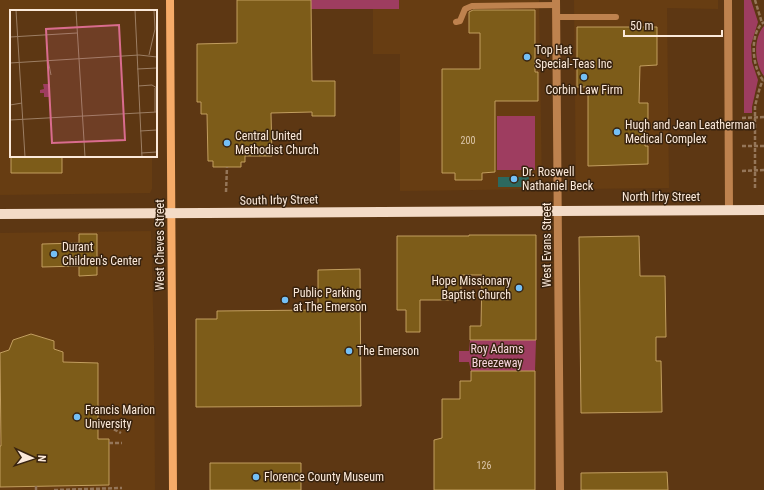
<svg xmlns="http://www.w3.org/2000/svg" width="764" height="490" viewBox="0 0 764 490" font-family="'Roboto Condensed',sans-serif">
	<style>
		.built { fill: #673d12 }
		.green { fill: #9e3d60 }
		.water { fill: #2c695f }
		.building { fill: #7d5c19; stroke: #c29e5f }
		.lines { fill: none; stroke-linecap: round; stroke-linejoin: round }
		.path { stroke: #957659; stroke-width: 2.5; stroke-dasharray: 4 2; stroke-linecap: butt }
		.service { stroke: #be824e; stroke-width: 6 }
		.minor { stroke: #be824e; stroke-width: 8 }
		.tertiary { stroke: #be824e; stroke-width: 8 }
		.secondary { stroke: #f6ab68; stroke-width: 8 }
		.primary { stroke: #f3dbc7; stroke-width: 10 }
		.poi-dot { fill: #74c0f6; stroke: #38230f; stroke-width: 1.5 }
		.labels { text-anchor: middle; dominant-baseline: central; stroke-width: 3; stroke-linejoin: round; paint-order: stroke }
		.number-label { font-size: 10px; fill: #dcc6aa }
		.poi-label { font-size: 12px; fill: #fbe9da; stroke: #38230f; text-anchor: start }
		.street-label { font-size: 12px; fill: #fbe9da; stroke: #38230f }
		.park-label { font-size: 12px; fill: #f7d5de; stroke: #38230f }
		.inset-road { fill: none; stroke: #9c7e63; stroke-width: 1 }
		.view { fill: #d96c8e; fill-opacity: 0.15; stroke: #d96c8e; stroke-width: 2 }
		.inset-edge { fill: none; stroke: #fbe9da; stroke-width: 2 }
	</style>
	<rect width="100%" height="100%" fill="#5d3713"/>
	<!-- built -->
	<path class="built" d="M0,0H150V11H11V156H152V189L150,193L0,195Z
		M399,0H539L542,189L400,191V54H373V8L399,9Z
		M574,0H718V9L667,8L669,188L576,189Z
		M151,231L154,345L155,490H0V233Z"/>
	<!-- green -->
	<path class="green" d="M311,0H399V9H311Z
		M744,0H751L758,22L751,45L752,62L758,80L752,107V113H744Z
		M764,26V76C754,63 753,38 764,26Z
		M497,116H535V170H497Z
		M470,340H536L535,371H471L469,362H459V351H469Z"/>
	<!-- water -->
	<path class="water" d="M498,177H511V180H516V177H529L528,187H498Z"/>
	<!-- building -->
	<path class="building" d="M237,0H311L312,81H335V116H312V112L271,113L272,156H245V162H241V167H213V161H208L207,114H201V102H197V44L237,43Z
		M473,10H535V72H538V101H495V172L482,173V180H455V173H442V69H480V33H469V12Z
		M577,27H657V65L640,66L639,103H648V119H645V146H648V164L588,166V87H577Z
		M11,156H62V173H11Z
		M79,234H97V275L79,276V266L42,267V244L79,243Z
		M469,235H536V340H470V326H481L482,275H461V300H420V332H406V310H397V236H469Z
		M639,236L640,276H665L666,337H656V361H661L662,412L581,413L579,237Z
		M360,269L361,406L196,407V319H217V311L318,310V270Z
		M31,334L54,341V349L63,352V362L98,363V439H109V485L0,487V446H1L0,353L9,350L13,340Z
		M471,371H535V490H434V440L442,438V399H460V381H471Z
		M210,463H301V490H210Z
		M667,472L668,490H581V473Z"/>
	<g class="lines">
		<!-- path -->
		<path class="path" d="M755,0L762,23
			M763,80C752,68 749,32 764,22
			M742,118L764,117
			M742,146H764
			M742,171L764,170
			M755,188V106L760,87L763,80
			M226,192L227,167
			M98,421L121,433
			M109,443H122
			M36,486V490
			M54,490L122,488"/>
		<!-- service -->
		<path class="service" d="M556,17H616
			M456,22L460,21L465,9L472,6L556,5"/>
		<!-- minor -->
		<path class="minor" d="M728,0L729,210"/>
		<!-- tertiary -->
		<path class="tertiary" d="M556,0L560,490"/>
		<!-- secondary -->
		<path class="secondary" d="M170,0L173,490"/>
		<!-- primary -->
		<path class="primary" d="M0,214L764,210"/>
	</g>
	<!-- markers -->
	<g class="poi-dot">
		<circle cx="527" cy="57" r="4"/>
		<circle cx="584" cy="77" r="4"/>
		<circle cx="617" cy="132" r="4"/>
		<circle cx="227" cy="143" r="4"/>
		<circle cx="514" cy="179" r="4"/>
		<circle cx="54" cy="254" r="4"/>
		<circle cx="519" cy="288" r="4"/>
		<circle cx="285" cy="300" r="4"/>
		<circle cx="349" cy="351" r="4"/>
		<circle cx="77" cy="417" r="4"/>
		<circle cx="256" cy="477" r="4"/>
	</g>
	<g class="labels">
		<!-- number labels -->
		<g class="number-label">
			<text x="468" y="140">200</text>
			<text x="484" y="465">126</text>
		</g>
		<!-- poi labels -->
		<g class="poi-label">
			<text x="535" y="50">Top Hat<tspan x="535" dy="14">Special-Teas Inc</tspan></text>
			<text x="584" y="90" text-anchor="middle">Corbin Law Firm</text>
			<text x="625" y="125">Hugh and Jean Leatherman<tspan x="625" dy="14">Medical Complex</tspan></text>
			<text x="235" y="136">Central United<tspan x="235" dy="14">Methodist Church</tspan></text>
			<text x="522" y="172">Dr. Roswell<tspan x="522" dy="14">Nathaniel Beck</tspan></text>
			<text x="62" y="247">Durant<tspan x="62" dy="14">Children's Center</tspan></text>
			<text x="511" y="281" text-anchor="end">Hope Missionary<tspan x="511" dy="14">Baptist Church</tspan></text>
			<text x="293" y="293">Public Parking<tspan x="293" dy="14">at The Emerson</tspan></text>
			<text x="357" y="351">The Emerson</text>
			<text x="85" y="410">Francis Marion<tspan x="85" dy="14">University</tspan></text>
			<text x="264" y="477">Florence County Museum</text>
		</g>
		<!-- street labels -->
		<g class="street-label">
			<text x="661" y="197">North Irby Street</text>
			<text transform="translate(279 200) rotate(-1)">South Irby Street</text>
			<text transform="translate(160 245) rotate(-90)">West Cheves Street</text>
			<text transform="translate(547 245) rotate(-90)">West Evans Street</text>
		</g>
		<!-- park labels -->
		<g class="park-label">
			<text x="497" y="349">Roy Adams<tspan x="497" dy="14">Breezeway</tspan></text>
		</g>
	</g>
	<!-- overview -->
	<g transform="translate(10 10)">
		<rect width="147" height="147" fill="#5d3713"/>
		<path d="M33,74H40V87H34V83H30V80L34,79Z" fill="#9e3d60"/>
		<path class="inset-road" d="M6,0L15,147M66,0L75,147M125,0L132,147M0,27L67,23M139,45L145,19L144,0M38,50L41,65M0,53L129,45L147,47M127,59L147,58M128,76L142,75L147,78M145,78V102M0,95L12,93M0,110L147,102M130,121L147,120M131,143L147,142"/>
		<path class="view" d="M109,15L115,130L42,133L36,19Z"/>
		<rect width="147" height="147" class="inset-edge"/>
	</g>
	<!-- north arrow -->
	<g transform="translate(32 458) rotate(93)" stroke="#38230f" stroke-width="3" paint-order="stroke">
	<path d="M0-3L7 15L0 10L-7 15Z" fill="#fbe9da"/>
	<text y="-6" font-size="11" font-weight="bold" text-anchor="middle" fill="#fbe9da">N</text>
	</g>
	<!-- scale -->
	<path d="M624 30v6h98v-6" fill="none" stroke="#fbe9da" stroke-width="2"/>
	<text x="630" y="30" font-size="12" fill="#fbe9da" stroke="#38230f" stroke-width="3" paint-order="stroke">50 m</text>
</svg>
